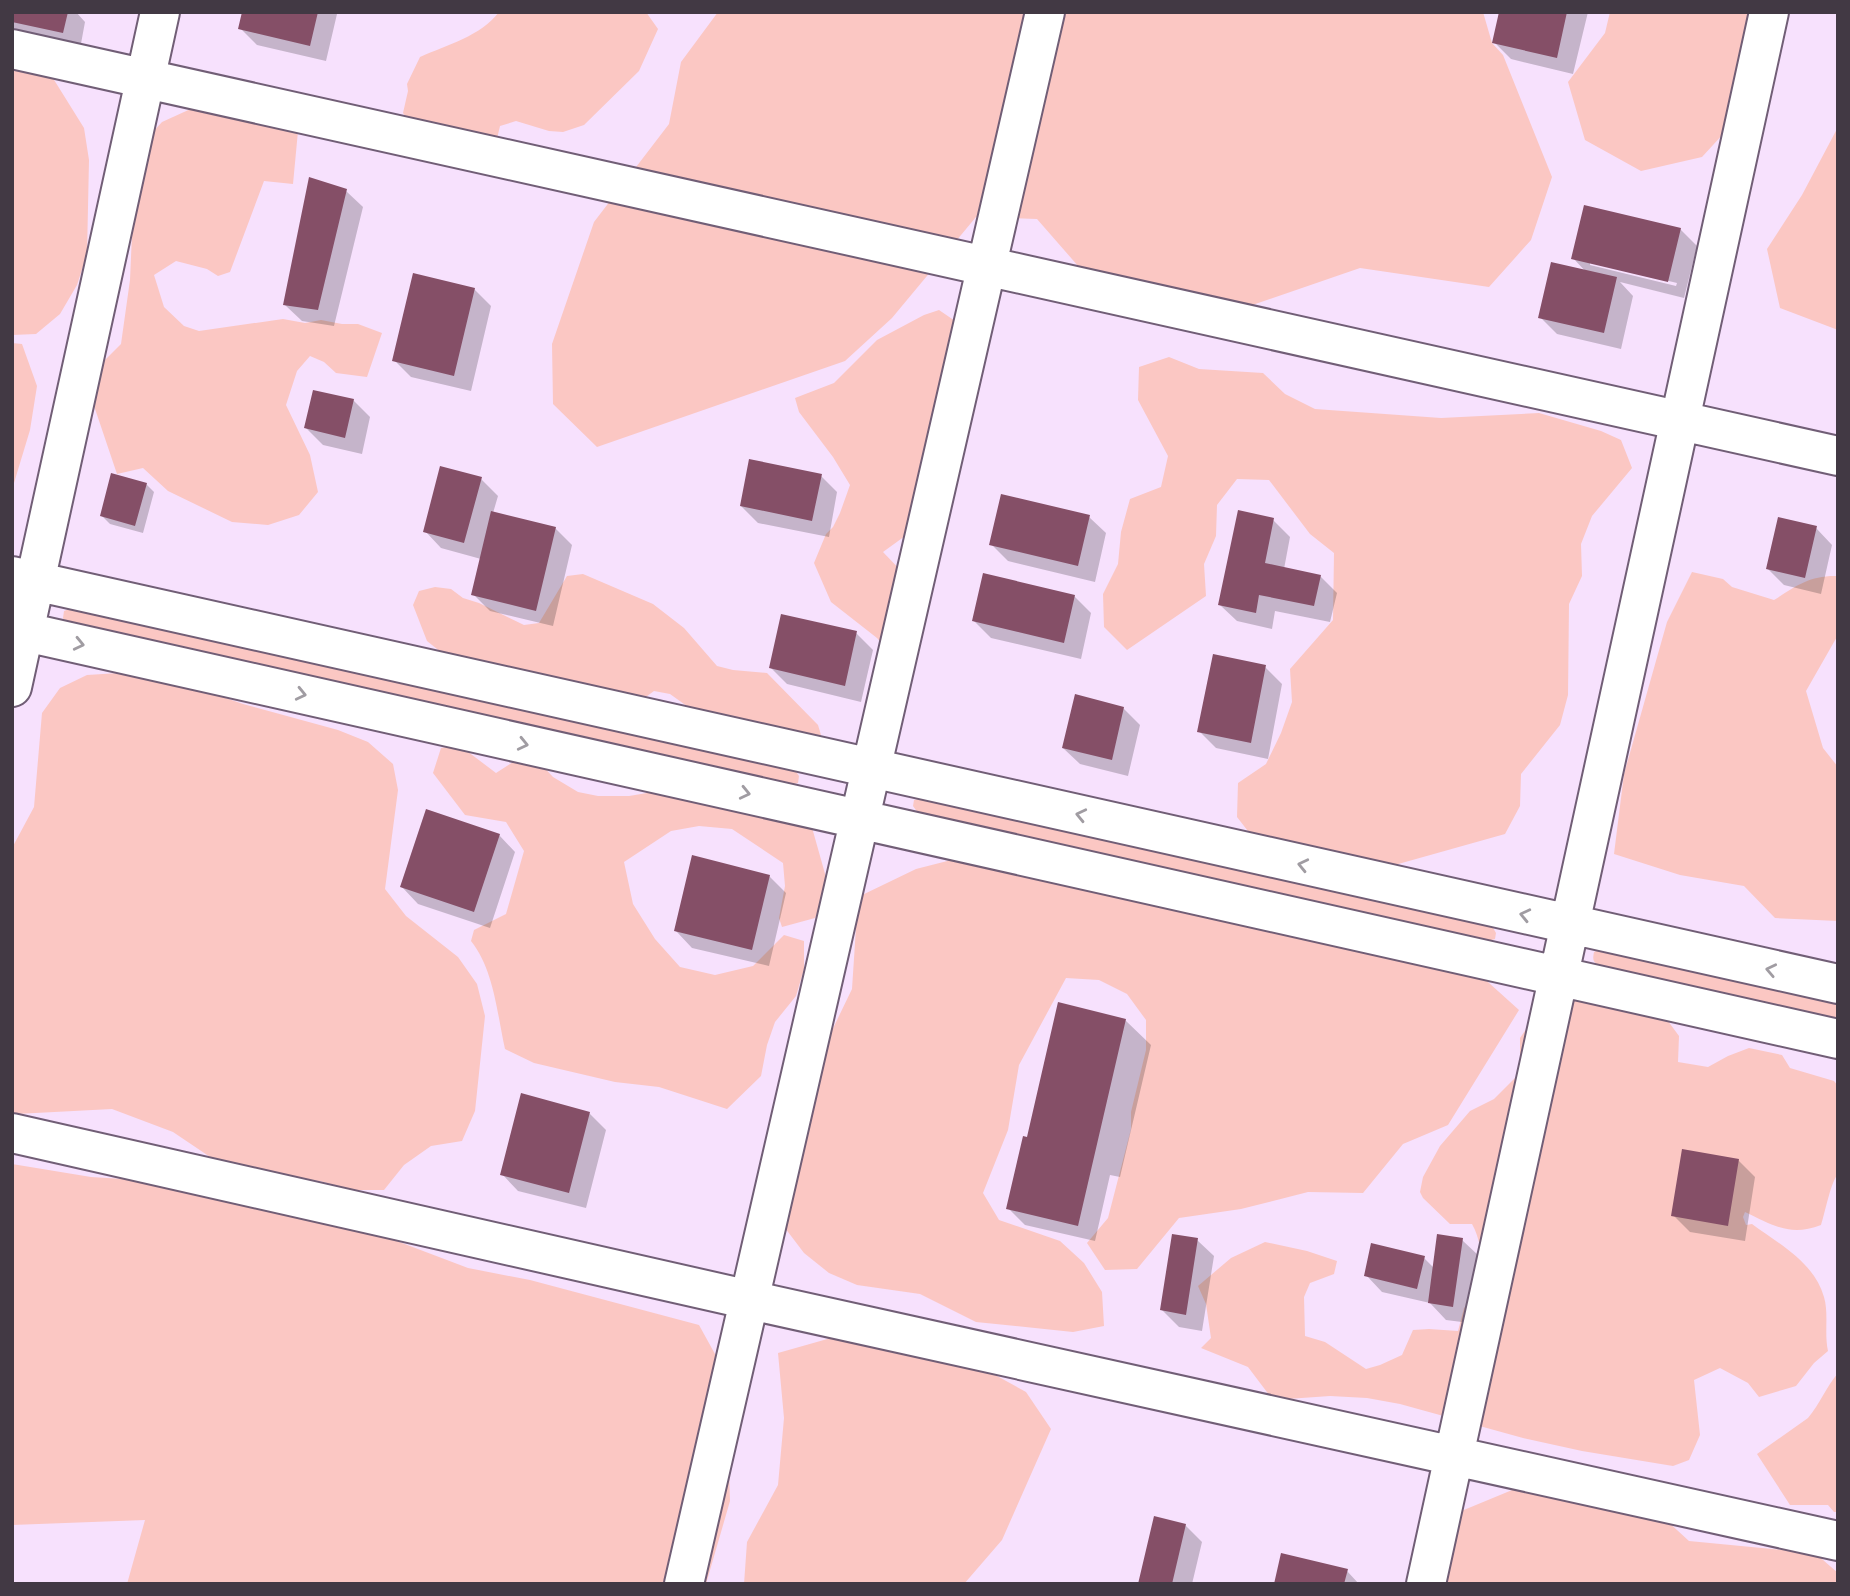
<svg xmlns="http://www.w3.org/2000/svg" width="1850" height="1596" viewBox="0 0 1850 1596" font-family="Rubik,sans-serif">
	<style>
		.green { fill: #fbc7c3 }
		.shadow { fill: #0003; fill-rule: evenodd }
		.building { fill: #854f67 }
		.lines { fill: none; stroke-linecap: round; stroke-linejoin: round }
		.street-casing { stroke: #715e76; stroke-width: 42 }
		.street { stroke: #fff; stroke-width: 38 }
		.oneway { stroke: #a09ca2 }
	</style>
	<rect width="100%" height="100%" fill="#f7e1fd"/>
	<!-- green -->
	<path class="green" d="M499,12H646L658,29L639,71L584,125L563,132L549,131L516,121L500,126L495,147L417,132L403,113L408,91L407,84L420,57C447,45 481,36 499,12Z
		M718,12H1483L1492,43L1503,55L1552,177L1531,240L1489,287L1360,268L1180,330L1120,314L1037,219L976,217L892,318L845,361L597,447L553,404L552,344L594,222L669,124L681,62Z
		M1610,12H1786L1747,108L1702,157L1641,171L1585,140L1568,82L1605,33Z
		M12,62L51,75L84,128L89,160L87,254L77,285L60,314L36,334L12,335Z
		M195,107L298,131L293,184L264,181L230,272L218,276L207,269L176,261L154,275L164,307L184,326L199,331L283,319L305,323L321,320L342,324H358L382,333L367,377L336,373L324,362L310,356L297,371L286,405L310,455L318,492L299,515L268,525L232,522L168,491L143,468L117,474L91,397L98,367L121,344L130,280L134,189L152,133L162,122Z
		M1838,127V330L1780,308L1767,249L1802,195Z
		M939,310L961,325L923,523L883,552L905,575L887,650L877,638L831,602L814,563L826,534L833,527L840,513L850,485L833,457L799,412L795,398L834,383L877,340L924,315Z
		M12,343L22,344L37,386L30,430L14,483L12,484Z
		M1169,357L1199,369L1263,373L1285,394L1315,409L1441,418L1539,413L1601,431L1621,440L1632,468L1592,516L1581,544L1582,576L1569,604L1568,695L1560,725L1521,774L1520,806L1505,834L1384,868L1258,844L1237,817L1238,783L1266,764L1281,733L1292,702L1290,669L1333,620L1334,553L1310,534L1269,480L1237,479L1217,505L1216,536L1204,564L1206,596L1127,650L1104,627L1103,594L1118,564L1121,532L1130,499L1161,487L1168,456L1138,400L1139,367Z
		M1692,572L1723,579L1732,587L1774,600C1796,586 1810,575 1838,576V635L1806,691L1823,748L1838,767V921L1775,918L1744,886L1680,875L1614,854L1624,774L1667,622Z
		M583,574L653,604L684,628L717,666L733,670L767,673L818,725L821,735L750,745L733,739L670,694L654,691L628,710L462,669L427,641L413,605L419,591L435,587L451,589L463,598L479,603L524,625L539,623L567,576Z
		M72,608L795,770L799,776L798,783L791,785L64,621L63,618L64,611Z
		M119,673L182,683L243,704L338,730L368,742L393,764L398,790L385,889L406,916L458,957L477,984L485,1016L475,1111L462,1141L431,1146L404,1165L384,1190H352L320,1181L255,1178L225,1167L173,1132L112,1109L16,1114L12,1112V848L34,807L42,713L60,688L87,675Z
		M459,745L496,773L521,757L539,762L553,777L578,792L598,796H629L671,789L811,824L829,888L815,918L782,927L779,918L785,886L783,863L732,829L699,826L671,831L624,862L633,904L655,939L680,967L715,975L753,966L784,935L804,941V969L796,996L775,1022L767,1045L761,1076L727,1109L659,1087L615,1082L534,1063L505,1049C497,1013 494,970 471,941L474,930L506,914L524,851L506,822L465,815L433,773L441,748Z
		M922,798L1492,926L1496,933L1495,939L1488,941L918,813L913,806L914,800Z
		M963,857L1458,955L1519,1010L1448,1125L1403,1144L1363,1193L1308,1192L1241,1209L1179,1218L1137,1269L1105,1270L1087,1243L1108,1218L1131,1129V1112L1146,1050V1020L1127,994L1099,980L1066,978L1019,1065L1008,1130L983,1193L999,1220L1060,1241L1084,1263L1102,1292L1104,1326L1073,1332L976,1322L920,1294L857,1285L829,1273L804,1253L785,1228L811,1074L852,989L858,897L916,869Z
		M1601,949L1838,1003V1019L1598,965C1592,961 1593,958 1594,952Z
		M1560,980L1665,1017L1679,1036L1678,1062L1708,1067L1728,1056L1749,1048L1782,1055L1790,1068L1834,1081L1838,1086V1174C1831,1181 1825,1213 1821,1225C1790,1237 1772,1225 1745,1212L1743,1217L1746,1225L1752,1224C1779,1244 1814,1262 1824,1297C1829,1314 1824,1333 1828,1351L1814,1363L1796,1386L1759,1397L1748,1383L1720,1368L1694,1380L1700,1435L1689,1460L1673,1466L1582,1451L1523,1438L1400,1404L1367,1398L1330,1396L1273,1400L1248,1367L1201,1348L1211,1338L1206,1304L1198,1286L1231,1258L1265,1242L1307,1251L1337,1261L1334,1274L1310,1283L1304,1297L1305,1336L1325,1342L1366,1369L1380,1365L1402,1355L1413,1330L1429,1329L1458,1331L1464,1308L1486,1288C1481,1266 1483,1243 1472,1224H1450L1423,1198L1420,1192L1423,1177L1440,1146L1470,1111L1494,1099L1520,1073V1038Z
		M12,1164L91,1177L156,1181L344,1221L468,1268L530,1280L699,1325L726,1374L730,1501L706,1584H127L145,1520L12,1525Z
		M838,1336L966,1359L1026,1392L1051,1429L1002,1540L964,1584H744L747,1542L778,1485L784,1418L778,1353Z
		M1838,1373V1512H1834L1828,1505H1790L1757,1454L1808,1418C1820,1404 1826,1387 1838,1373Z
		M1517,1488L1642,1498L1689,1541L1815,1553L1838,1573V1584H1443L1459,1512Z"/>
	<!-- shadow -->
	<path class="shadow" d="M12,12H76L85,22L80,49L12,35Z
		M244,12H335L337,14L326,61L257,45L240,28Z
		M1501,12H1588L1573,74L1511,59L1494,42Z
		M346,191L363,207L334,326L302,321L285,305Z
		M1680,229L1697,246L1684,298L1620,282L1633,296L1621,349L1557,334L1540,317L1586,272L1573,258ZM1590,262L1677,283L1676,286L1590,265Z
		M474,289L491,306L471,391L411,377L394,360Z
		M353,400L370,417L362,454L323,445L306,428Z
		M821,476L837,492L829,537L758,523L741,506Z
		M481,479L498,496L493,513L555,528L572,545L553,626L490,611L473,594L481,559L441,548L425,531Z
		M146,484L154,492L143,533L110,524L102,516Z
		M1089,517L1106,533L1095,582L1008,561L991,544Z
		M1273,520L1290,537L1284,569L1320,576L1337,593L1330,622L1275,611L1272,629L1237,621L1220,605Z
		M1816,528L1832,545L1821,594L1784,585L1768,569Z
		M1074,596L1091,613L1081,659L991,638L974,621Z
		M856,633L873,650L861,702L787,684L771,668Z
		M1265,667L1282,684L1268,759L1216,748L1199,731Z
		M1123,708L1140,725L1128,776L1080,764L1063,748Z
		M499,835L515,852L490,928L418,904L402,887Z
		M769,876L786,893L769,966L692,948L676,931Z
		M1125,1020L1151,1045L1120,1177L1110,1175L1095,1241L1025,1225L1008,1208Z
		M589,1113L606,1130L586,1208L518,1191L502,1174Z
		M1738,1160L1755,1177L1745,1241L1690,1232L1673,1215Z
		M1197,1240L1214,1256L1202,1331L1179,1327L1162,1310Z
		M1462,1240L1479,1256L1470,1323L1446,1320L1430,1303L1382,1292L1366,1275L1424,1258L1434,1268Z
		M1185,1525L1202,1542L1192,1584H1139Z
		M1347,1571L1359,1584H1276Z"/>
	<!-- building -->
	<path class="building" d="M12,12H68L63,33L12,22Z
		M242,12H318L310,46L238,29Z
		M1499,12H1567L1557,58L1492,43Z
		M309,177L347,189L318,310L283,305Z
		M1584,205L1681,228L1668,282L1571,259Z
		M1551,262L1617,277L1604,333L1538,318Z
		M413,273L475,288L454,376L392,361Z
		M313,390L354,399L345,438L304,428Z
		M749,459L822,474L812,521L740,506Z
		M440,466L482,477L464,543L423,532Z
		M111,473L147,483L135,526L100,516Z
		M1001,494L1090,515L1078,566L989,545Z
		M1238,510L1274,518L1265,563L1321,575L1314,606L1259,595L1256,613L1218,605Z
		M491,511L556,527L536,611L471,595Z
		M1778,517L1817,526L1805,578L1766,569Z
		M983,573L1075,595L1064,643L972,621Z
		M781,614L857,631L845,686L769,668Z
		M1213,654L1266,665L1251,743L1197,732Z
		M1075,694L1124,707L1112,760L1062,748Z
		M426,809L500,834L474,912L400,887Z
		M692,855L770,875L752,950L674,931Z
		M1058,1002L1126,1019L1078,1226L1006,1209L1023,1136L1027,1137Z
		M521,1093L590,1112L569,1193L500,1175Z
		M1682,1149L1739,1159L1728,1226L1671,1216Z
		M1172,1234L1198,1238L1186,1315L1160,1310Z
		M1437,1234L1463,1238L1453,1307L1428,1303Z
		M1371,1243L1425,1256L1417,1289L1364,1276Z
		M1154,1516L1186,1524L1172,1584H1138Z
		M1281,1553L1348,1569L1344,1584H1274Z"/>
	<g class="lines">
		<!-- street casing -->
		<g class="street-casing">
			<path id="street" d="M12,49L1838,456
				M12,576L1838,984
				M12,629L1838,1039
				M12,687L160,12
				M12,1133L750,1300L1838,1541
				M684,1584L1045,12
				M1426,1584L1769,12"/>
		</g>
		<!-- street -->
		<use href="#street" class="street"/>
	</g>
	<!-- one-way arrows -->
	<defs><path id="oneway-chevron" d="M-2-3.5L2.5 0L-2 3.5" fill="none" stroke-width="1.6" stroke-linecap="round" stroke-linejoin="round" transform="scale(1.75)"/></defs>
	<g class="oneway">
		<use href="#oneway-chevron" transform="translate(79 644) rotate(13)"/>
		<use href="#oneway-chevron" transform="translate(301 694) rotate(13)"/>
		<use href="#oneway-chevron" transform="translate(523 744) rotate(13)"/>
		<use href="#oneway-chevron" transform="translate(745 793) rotate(13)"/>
		<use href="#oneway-chevron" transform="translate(1081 815) rotate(-167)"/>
		<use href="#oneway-chevron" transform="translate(1303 865) rotate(-167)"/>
		<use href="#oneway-chevron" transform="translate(1525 915) rotate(-167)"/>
		<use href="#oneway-chevron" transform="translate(1771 970) rotate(-168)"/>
	</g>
	<!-- border -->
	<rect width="1850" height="1596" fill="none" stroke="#423944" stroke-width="28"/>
</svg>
